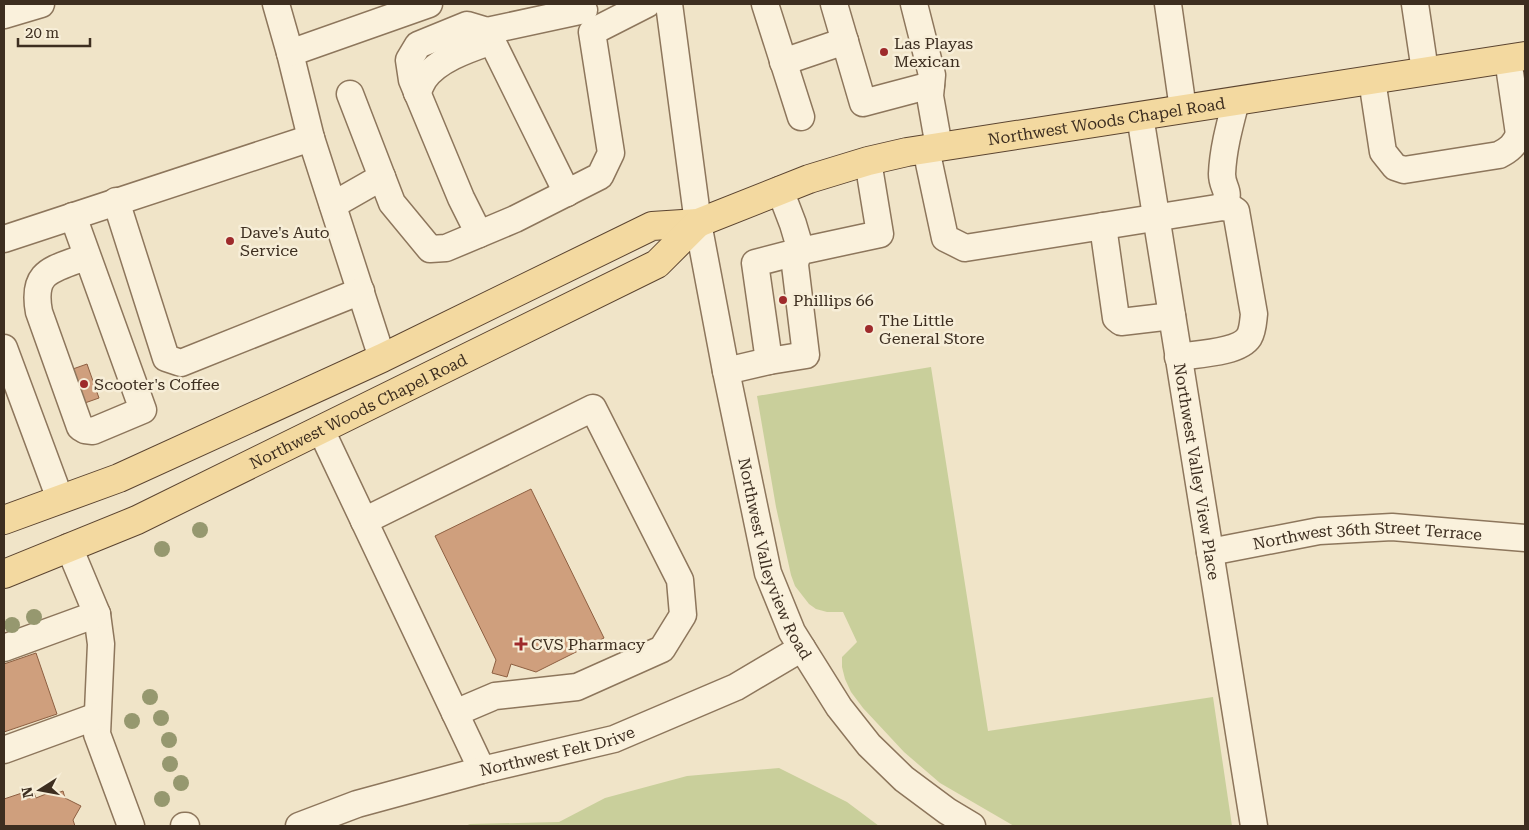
<svg xmlns="http://www.w3.org/2000/svg" width="1529" height="830" viewBox="0 0 1529 830" font-family="'Roboto Serif',serif">
	<style>
		.green { fill: #c9cf9b }
		.building { fill: #cf9f7d; stroke: #8d5f41 }
		.lines { fill: none; stroke-linecap: round; stroke-linejoin: round }
		.minor-casing { stroke: #8d765c; stroke-width: 29 }
		.major-casing { stroke: #5b4430; stroke-width: 30 }
		.minor { stroke: #faf1dc; stroke-width: 26 }
		.major { stroke: #f3d9a0; stroke-width: 28 }
		.tree { fill: #96986f }
		.poi-dot { fill: #9e2a2b; stroke: #f7eed8; stroke-width: 2 }
		.labels { text-anchor: middle; dominant-baseline: central; stroke-width: 5; stroke-linejoin: round; paint-order: stroke }
		.poi-label { font-size: 16px; fill: #3d2e20; stroke: #f7eed8; text-anchor: start }
		.street-label { font-size: 16px; fill: #3d2e20; stroke: #f7eed8 }
	</style>
	<rect width="100%" height="100%" fill="#f0e4c8"/>
	<!-- green -->
	<path class="green" d="M931,367L988,731L1213,697L1232,826H1014L940,783L904,752L863,708L851,692L845,679L842,667V657L857,642L843,612H827L816,609L809,604L795,586L791,575L776,507L757,396Z
		M779,768L847,802L879,826H465L470,824L559,822L605,798L687,776Z"/>
	<!-- building -->
	<path class="building" d="M87,364L99,398L82,404L70,370Z
		M531,489L604,638L536,672L511,664L507,677L492,673L496,660L435,536Z
		M36,653L57,714L4,732V664Z
		M63,791L65,798L81,806L73,820L75,826H4V799L22,793L23,797L34,793L36,798L51,792L52,795Z"/>
	<g class="lines">
		<!-- minor casing -->
		<g class="minor-casing">
			<g id="minor">
				<path d="M276,4L290,53L311,138L382,358"/>
				<path id="s1" d="M669,4L698,223L726,371L768,573L792,632L839,707L869,745L904,779L947,811L972,826"/>
				<path d="M765,4L801,117"/>
				<path d="M834,4L863,103L931,85"/>
				<path d="M914,4L932,75L930,96L939,147"/>
				<path d="M1168,4L1183,109"/>
				<path d="M1415,4L1425,71"/>
				<path d="M4,15L41,4"/>
				<path d="M487,31L567,193"/>
				<path d="M290,53L429,4"/>
				<path d="M783,62L845,41"/>
				<path d="M1372,80L1383,152L1395,167L1404,170L1499,155C1509,150 1515,145 1519,134L1508,59"/>
				<path d="M417,93C419,89 421,84 424,79C438,59 469,49 492,41"/>
				<path d="M350,94L392,203L430,249L446,248L515,219L600,176L611,153L592,32L647,4"/>
				<path id="s2" d="M1140,116L1254,826"/>
				<path d="M926,149L945,238L965,248L1223,207L1233,209L1236,211L1254,314C1253,322 1253,330 1249,337C1239,353 1196,354 1178,357"/>
				<path d="M116,201L166,358L181,363L361,291"/>
				<path d="M333,205L382,177"/>
				<path d="M1223,207C1232,190 1222,189 1222,174C1223,149 1230,124 1236,101"/>
				<path d="M73,216L143,410L93,431L85,430L80,427L39,312C31,269 54,270 87,256"/>
				<path d="M1103,226L1116,318L1121,322L1172,316"/>
				<path d="M479,234L461,198L412,80L409,60L418,45L467,25L487,31L584,10"/>
				<path d="M4,239L311,138"/>
				<path d="M4,348L60,499"/>
				<path d="M769,361L806,355L795,265L796,259L801,251L880,234L868,161"/>
				<path d="M726,371L769,361L755,263L801,251L793,224L780,190"/>
				<path d="M321,430L482,770"/>
				<path d="M364,521L593,408L680,580L683,615L662,649L577,687L495,696L455,713"/>
				<path d="M69,547L97,614L101,644L97,734L131,826"/>
				<path id="s3" d="M1210,552L1319,531L1392,527L1525,538"/>
				<path d="M4,648L97,614"/>
				<path d="M4,750L97,716"/>
				<path d="M184,826H186"/>
				<path id="s4" d="M299,826L357,804L482,770L614,739L736,687L802,648"/>
			</g>
		</g>
		<!-- major casing -->
		<g class="major-casing">
			<g id="major">
				<path id="s5" d="M4,520L119,478L382,358L652,226L698,223L809,179L868,161L907,152L1525,56"/>
				<path id="s6" d="M4,574L137,520L657,264L698,223"/>
			</g>
		</g>
		<!-- minor -->
		<use href="#minor" class="minor"/>
		<!-- major -->
		<use href="#major" class="major"/>
	</g>
	<!-- trees -->
	<g class="tree">
		<circle cx="200" cy="530" r="8"/>
		<circle cx="162" cy="549" r="8"/>
		<circle cx="34" cy="617" r="8"/>
		<circle cx="12" cy="625" r="8"/>
		<circle cx="150" cy="697" r="8"/>
		<circle cx="161" cy="718" r="8"/>
		<circle cx="132" cy="721" r="8"/>
		<circle cx="169" cy="740" r="8"/>
		<circle cx="170" cy="764" r="8"/>
		<circle cx="181" cy="783" r="8"/>
		<circle cx="162" cy="799" r="8"/>
	</g>
	<!-- markers -->
	<g class="poi-dot">
		<circle cx="884" cy="52" r="5"/>
		<circle cx="230" cy="241" r="5"/>
		<circle cx="783" cy="300" r="5"/>
		<circle cx="869" cy="329" r="5"/>
		<circle cx="84" cy="384" r="5"/>
		<path d="M518.5 636.5h5v5h5v5h-5v5h-5v-5h-5v-5h5z"/>
	</g>
	<g class="labels">
		<!-- poi labels -->
		<g class="poi-label">
			<text x="894" y="43">Las Playas<tspan x="894" dy="18">Mexican</tspan></text>
			<text x="240" y="232">Dave's Auto<tspan x="240" dy="18">Service</tspan></text>
			<text x="793" y="300">Phillips 66</text>
			<text x="879" y="320">The Little<tspan x="879" dy="18">General Store</tspan></text>
			<text x="94" y="384">Scooter's Coffee</text>
			<text x="531" y="644">CVS Pharmacy</text>
		</g>
		<!-- street labels -->
		<g class="street-label">
			<text stroke="none"><textPath href="#s5" startOffset="1181">Northwest Woods Chapel Road</textPath></text>
			<text stroke="none"><textPath href="#s6" startOffset="390">Northwest Woods Chapel Road</textPath></text>
			<text stroke="none"><textPath href="#s2" startOffset="360">Northwest Valley View Place</textPath></text>
			<text stroke="none"><textPath href="#s3" startOffset="159">Northwest 36th Street Terrace</textPath></text>
			<text stroke="none"><textPath href="#s1" startOffset="566">Northwest Valleyview Road</textPath></text>
			<text stroke="none"><textPath href="#s4" startOffset="269">Northwest Felt Drive</textPath></text>
		</g>
	</g>
	<!-- border -->
	<rect width="1529" height="830" fill="none" stroke="#3d2e20" stroke-width="10"/>
	<!-- north arrow -->
	<g transform="translate(40 790) rotate(259)" stroke="#f7eed8" stroke-width="4" paint-order="stroke">
	<path d="M0-4L9 19L0 12L-9 19Z" fill="#3d2e20"/>
	<text y="-8" font-size="14" font-weight="bold" text-anchor="middle" fill="#3d2e20">N</text>
	</g>
	<!-- scale -->
	<path d="M18 38v8h72v-8" fill="none" stroke="#3d2e20" stroke-width="2.5"/>
	<text x="25" y="38" font-size="15" fill="#3d2e20" stroke="#f7eed8" stroke-width="4" paint-order="stroke">20 m</text>
</svg>
